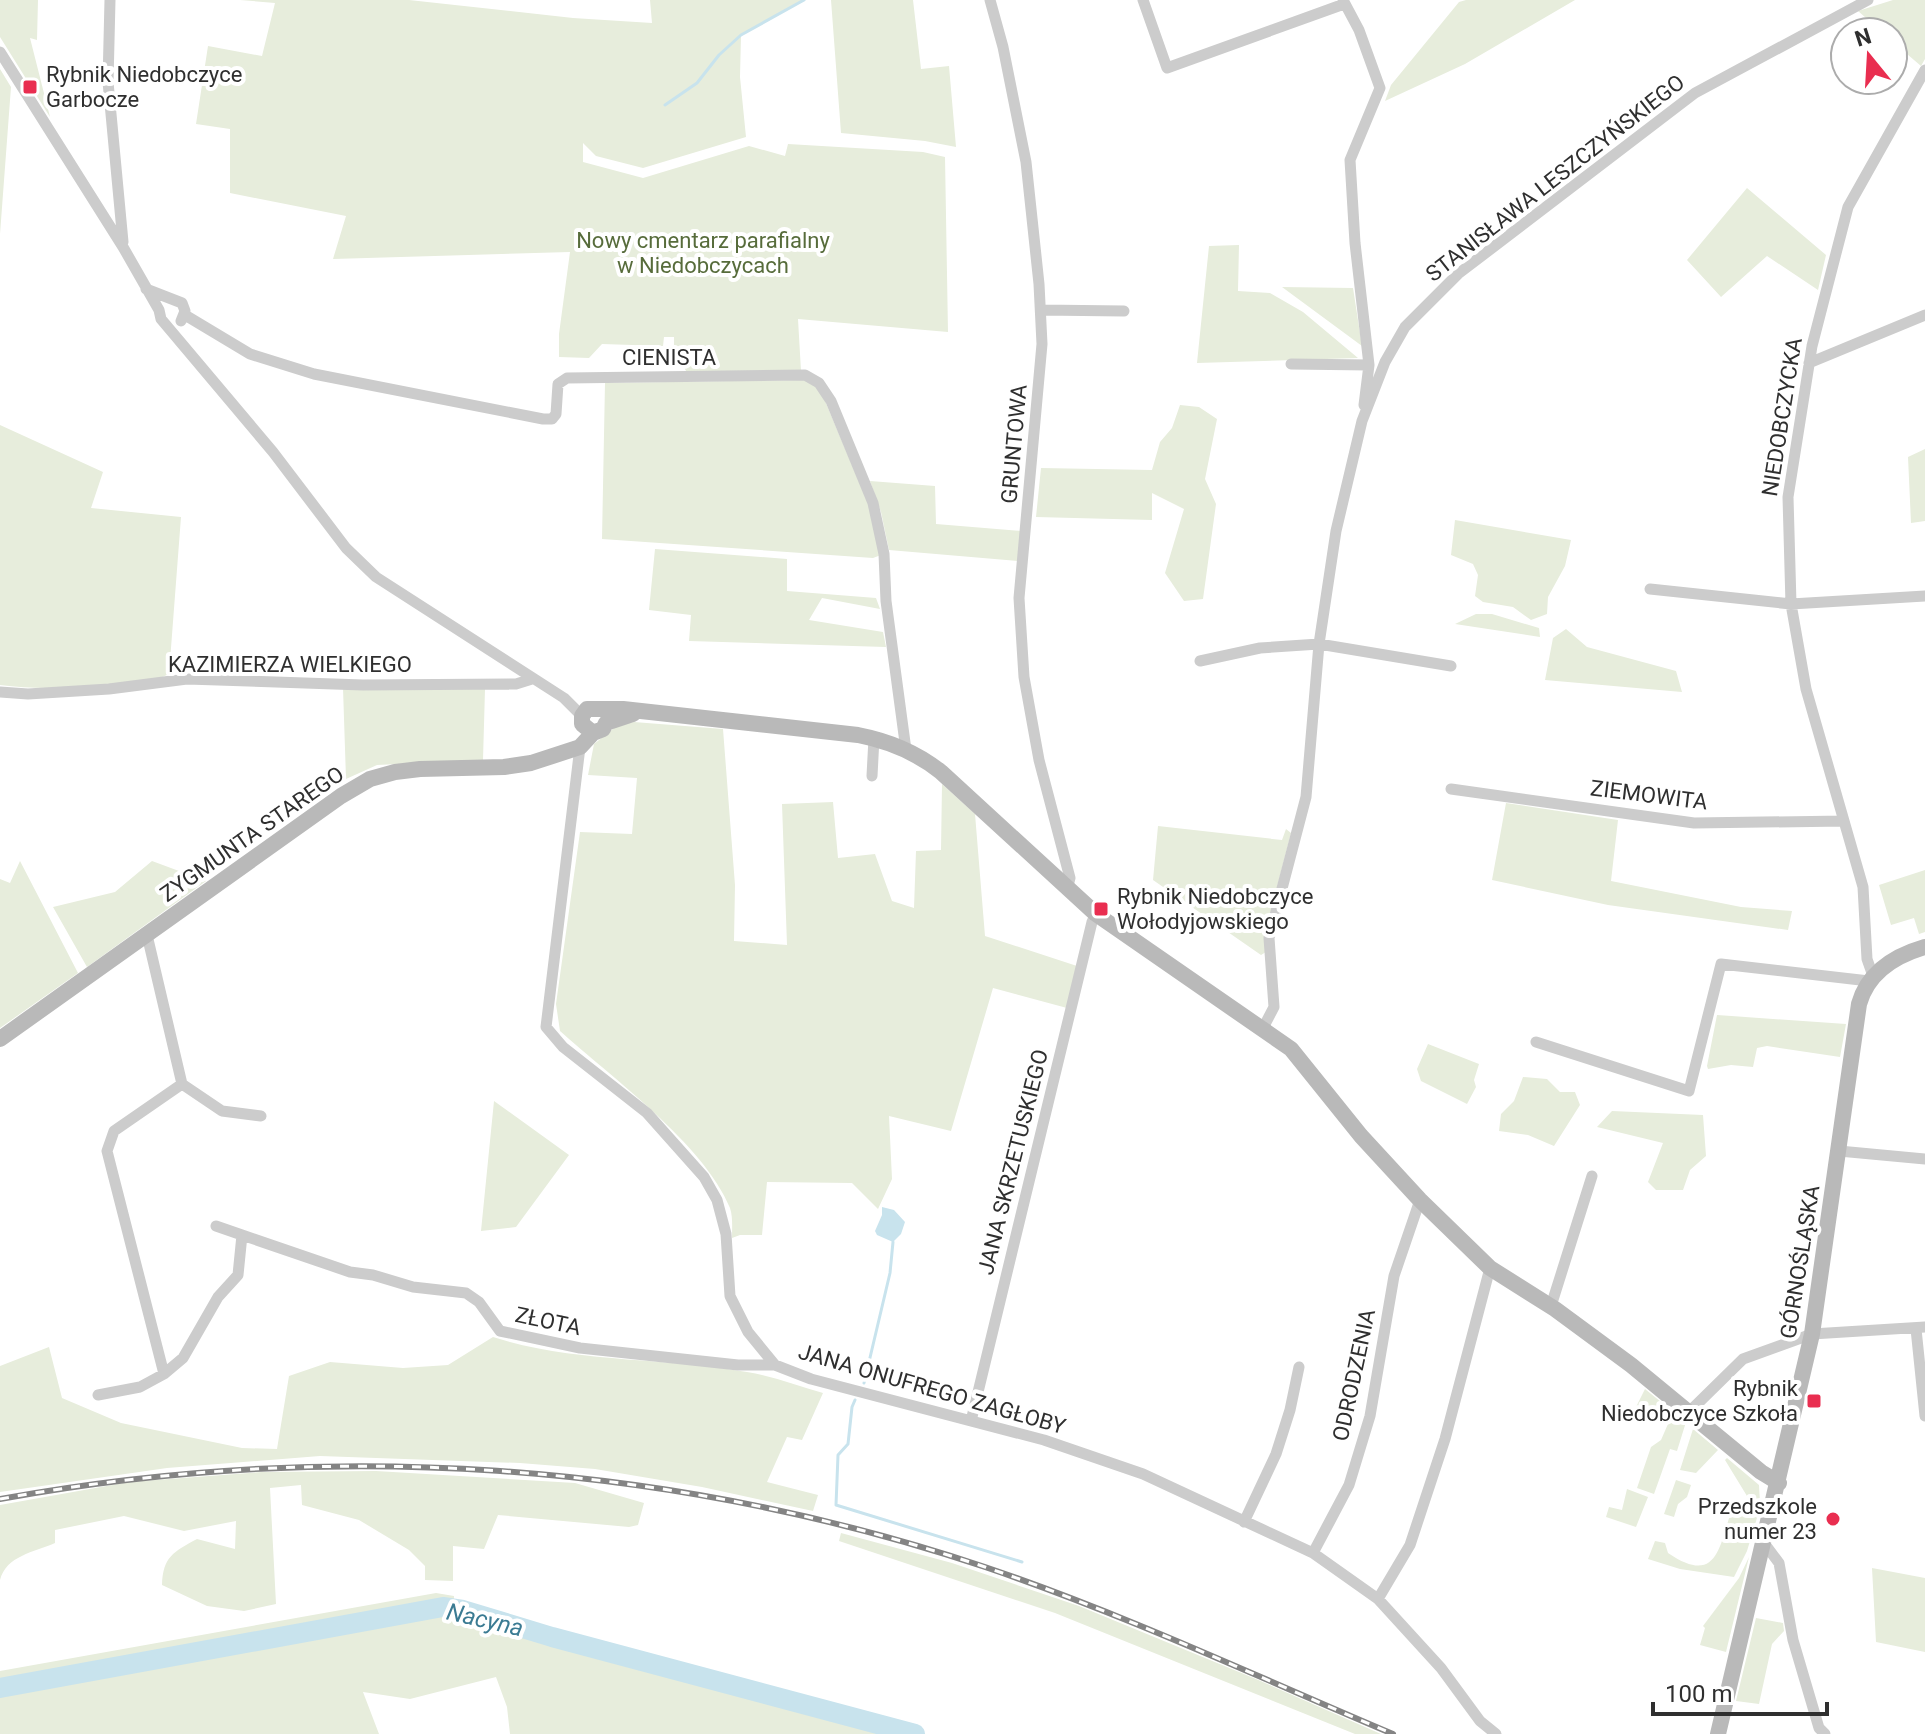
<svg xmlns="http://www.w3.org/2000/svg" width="1925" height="1734" viewBox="0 0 1925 1734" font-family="Roboto,sans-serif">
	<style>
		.green { fill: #e7eddc }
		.water { fill: #c8e3ed }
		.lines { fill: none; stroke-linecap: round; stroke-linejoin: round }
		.stream { stroke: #c8e3ed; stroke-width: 3 }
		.river { stroke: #c8e3ed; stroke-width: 20 }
		.street { stroke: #ccc; stroke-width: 11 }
		.secondary { stroke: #b9b9b9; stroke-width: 16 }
		.rail-casing { stroke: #848484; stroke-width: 6 }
		.rail { stroke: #fff; stroke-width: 3; stroke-dasharray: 9; stroke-linecap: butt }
		.poi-dot { fill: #e92e50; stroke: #fff; stroke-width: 3 }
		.labels { text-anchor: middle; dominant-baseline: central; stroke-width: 8; stroke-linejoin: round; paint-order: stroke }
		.poi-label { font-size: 22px; fill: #2f2f2f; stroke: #fff; text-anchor: start }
		.street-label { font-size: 22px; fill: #2f2f2f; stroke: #fff }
		.park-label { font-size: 22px; fill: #576c3b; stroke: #fff }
		.water-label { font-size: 24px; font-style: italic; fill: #3b7b93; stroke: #fff }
	</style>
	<rect width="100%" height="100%" fill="#fff"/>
	<!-- green -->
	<path class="green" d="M0,0H38L37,40L30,38L50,117L0,37Z
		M240,0H409L573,18L652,23L650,0H804L741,35L740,77L746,137L643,168L596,156L583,143V162L643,178L749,146L785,156L788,144L923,152L945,157L948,332L798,319L801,371L688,374L683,366H674V337H664L663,346L602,344L589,358L559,357V334L570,252L333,259L346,216L230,193V129L196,124L208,46L262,56L275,3Z
		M831,0H913L921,69L949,66L956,147L925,141L841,133Z
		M1466,0H1575L1465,64L1385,101L1391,85L1459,2Z
		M1893,0H1925V59L1921,66L1893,42V32H1882L1858,11Z
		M0,69L11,87L0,234Z
		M1747,188L1826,255L1818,290L1767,256L1721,297L1687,260Z
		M1239,245L1238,291L1270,293L1303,312L1358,358L1197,363L1209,246Z
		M1282,287L1353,288L1362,346Z
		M805,380L820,389L868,503L881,555L873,558L602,539L605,383Z
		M1180,405L1199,407L1217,419L1205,479L1216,504L1203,599L1184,601L1165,573L1184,509L1152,493V520L1036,517L1041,468L1152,470L1160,442L1172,428Z
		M0,425L103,472L91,508L181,517L169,674L160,678C106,685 53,692 0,685Z
		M1925,449V521L1911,523L1908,457Z
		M870,481L935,486L936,524L1021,531L1018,561L889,550L881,512Z
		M1455,520L1571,540L1565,566L1548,597L1547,614L1531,620L1513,607L1483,602L1475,596L1478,575L1473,564L1451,555Z
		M655,549L787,559V591L876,598L880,609L822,598L809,620L883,632L886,647L689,641L691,615L649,610Z
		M1476,614H1492L1539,628L1540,637L1455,624Z
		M1566,629L1587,647L1676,671L1682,692L1545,680L1553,638Z
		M343,688L485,689L483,760L377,765L346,779Z
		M634,722L723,729L735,885L734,941L787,945L782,804L833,802L838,858L875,854L892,901L914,908L916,851L941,850L942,784L975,814L985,936L1077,966L1067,1008L993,988L951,1131L889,1116L892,1179L878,1209L852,1183L767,1182L762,1235H740L732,1238C732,1229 733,1217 730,1208C705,1145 610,1076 560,1031L556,1004L580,832L632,834L637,778L588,775L594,744L618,725Z
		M1506,803L1618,820L1611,881L1741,907L1792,911L1788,930L1608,905L1492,880Z
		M1158,826L1282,840L1286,829L1291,833L1270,914L1266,952L1261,955L1153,880Z
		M20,861L78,973L0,1028V879L10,883Z
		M152,861L206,881L87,967L53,907L115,892Z
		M1925,870V932L1919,934L1914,918L1891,925L1879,885Z
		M1717,1015L1846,1024L1840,1057L1767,1046L1757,1048L1753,1067L1731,1065L1708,1069L1707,1066Z
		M1428,1044L1479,1064L1474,1080L1476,1087L1467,1104L1421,1081L1417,1069Z
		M1523,1077L1547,1079L1560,1092H1575L1580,1105L1554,1146L1528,1135L1499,1131L1501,1114L1514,1101Z
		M494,1101L569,1155L516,1227L481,1231Z
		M1612,1111L1703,1115L1706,1156L1690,1170L1683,1190H1656L1648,1182L1663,1143L1597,1127Z
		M493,1337C575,1363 663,1357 747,1372C773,1376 798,1386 823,1393L802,1440L787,1437L767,1482L818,1495L813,1511L702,1487L595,1469L520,1463L320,1456L167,1468L0,1492V1366L49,1347L62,1398L121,1423L242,1448L277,1449L289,1376L330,1362L403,1368L448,1365Z
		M1645,1389L1666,1406L1660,1420L1646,1407H1636Z
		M1668,1408L1686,1422L1677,1451L1670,1449L1654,1494L1637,1488L1651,1447L1661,1440L1668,1424L1664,1420Z
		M1693,1429L1718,1450L1696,1473L1680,1470Z
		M1727,1458L1759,1485L1760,1503L1751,1501L1747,1496L1725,1460Z
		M376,1471L575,1483L644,1503L638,1525L629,1527L498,1515L484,1549L453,1546V1581L425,1580V1566L409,1550L359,1520L302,1505L301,1485L270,1488L276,1604L244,1611L207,1606L162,1585C163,1557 173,1552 197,1539L235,1549L236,1521L184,1531L124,1516L55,1530V1543C34,1552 6,1556 0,1580V1505L129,1482L262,1472Z
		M1676,1480L1691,1485L1687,1497L1678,1504L1674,1517L1664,1514Z
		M1627,1489L1648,1497L1636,1527L1606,1517L1609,1507L1622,1510Z
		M1744,1508H1760L1747,1551L1734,1577L1680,1569L1648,1559L1655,1541L1665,1543L1668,1553C1715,1585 1719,1550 1730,1515Z
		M841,1533L952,1563L1079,1606L1256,1679L1381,1734H1355L1055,1613L839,1541Z
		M1749,1557L1726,1652L1700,1645L1705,1628L1703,1626L1739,1578Z
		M1872,1568L1925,1578V1652L1876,1642Z
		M436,1593L454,1596V1604L443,1603L0,1682V1671Z
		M440,1611L483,1620L882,1734H510L507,1707L496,1677L410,1699L363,1692L379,1734H0V1691Z
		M1756,1618L1783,1623L1784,1631L1772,1644L1759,1704L1736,1701Z"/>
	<!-- water -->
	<path class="water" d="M882,1207L894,1210L905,1222L901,1234L893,1242L877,1235L875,1231L882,1215Z"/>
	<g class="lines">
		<!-- stream -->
		<path class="stream" d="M665,105L697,83L719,55L741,35L804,0
			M864,1383L890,1273L893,1242
			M855,1400L852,1407L848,1444L838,1455L836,1505L1022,1562"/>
		<!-- river -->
		<path class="river" d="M0,1688L443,1607L463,1610L552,1637L915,1734"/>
		<!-- street -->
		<path class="street" d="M110,0L108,82L123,242
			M990,0L1003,47L1026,162L1039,284L1042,344L1019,598L1024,677L1039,760L1070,878L1067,890
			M1143,0L1167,68L1344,4
			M1343,0L1359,30L1380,88L1350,160L1355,243L1369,365L1364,405
			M0,52L123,247L159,310L161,319L273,452L346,548L376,577L564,698L582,716
			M146,289L182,303L185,311L181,321
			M1041,310L1124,311
			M185,315L250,354L314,374L543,419H552L556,414L558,384L567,378L805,375L819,383L831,401L873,503L884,554L886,601L906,750
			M1809,363L1925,315
			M1291,364L1369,365
			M1650,589L1791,604L1925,596
			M1200,661L1260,648L1319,644L1451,666
			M0,692L28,694L109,689L187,679L363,685L516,684L532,679
			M580,747L546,1027L563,1047L647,1113L704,1177L717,1200L726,1234L730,1296L748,1332L775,1365L811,1379L1044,1440L1143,1474L1313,1553L1378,1599L1441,1668L1480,1721L1496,1734
			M872,776L874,738
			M1451,789L1694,823L1844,821
			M147,935L182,1084L114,1131L107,1151L164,1374
			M1873,976L1867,959L1863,887L1806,689L1791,604L1788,497L1812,346L1848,207L1925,70
			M1262,1030L1274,1007L1269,938L1306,797L1319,644L1336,531L1362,421L1385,362L1405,327L1458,274L1695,93L1868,0
			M1536,1042L1689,1091L1721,964L1869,981
			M182,1084L222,1111L261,1116
			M1839,1151L1925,1159
			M242,1235L350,1272L373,1275L413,1287L466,1293L479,1302L500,1331L580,1348L738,1365H775
			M1551,1306L1592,1176
			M1916,1329L1925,1416
			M98,1395L140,1387L164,1374L183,1358L218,1297L238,1275L242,1235L216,1226
			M1689,1412L1743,1359L1812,1334L1925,1327
			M971,1421L1092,922L1096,914
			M1244,1522L1276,1454L1290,1410L1299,1367
			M1764,1543L1779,1563L1793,1640L1819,1728L1825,1734
			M1313,1553L1349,1485L1370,1416L1394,1276L1420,1200
			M1378,1599L1410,1545L1445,1439L1490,1268"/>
		<!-- secondary -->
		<path class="secondary" d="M593,733L582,724V716L587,709H623L858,735C889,741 916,752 941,772L1096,914L1291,1049L1361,1136L1420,1200L1490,1268L1555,1309L1631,1365L1761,1472L1779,1483
			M593,733L603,729L606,723L633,714
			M0,1039L341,796L370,779L395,772L420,769L504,767L531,763L580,747L593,733
			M1718,1734L1812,1334L1859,1004C1868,972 1894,956 1925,947"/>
		<!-- rail casing -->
		<g class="rail-casing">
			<path id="rail" d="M0,1499C329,1439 668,1461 985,1567C1124,1614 1258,1677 1393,1734"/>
		</g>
		<!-- rail -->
		<use href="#rail" class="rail"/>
	</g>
	<!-- markers -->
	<g class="poi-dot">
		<rect x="22" y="79" width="16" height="16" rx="4"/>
		<rect x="1093" y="901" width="16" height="16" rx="4"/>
		<rect x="1806" y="1393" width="16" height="16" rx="4"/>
		<circle cx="1833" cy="1519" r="8"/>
	</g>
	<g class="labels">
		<!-- poi labels -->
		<g class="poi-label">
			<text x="46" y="74">Rybnik Niedobczyce<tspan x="46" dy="25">Garbocze</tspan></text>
			<text x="1117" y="896">Rybnik Niedobczyce<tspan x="1117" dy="25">Wołodyjowskiego</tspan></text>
			<text x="1798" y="1388" text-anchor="end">Rybnik<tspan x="1798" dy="25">Niedobczyce Szkoła</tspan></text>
			<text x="1817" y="1506" text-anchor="end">Przedszkole<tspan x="1817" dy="25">numer 23</tspan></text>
		</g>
		<!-- street labels -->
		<g class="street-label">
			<text transform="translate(1555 178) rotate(-38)">STANISŁAWA LESZCZYŃSKIEGO</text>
			<text x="669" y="357">CIENISTA</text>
			<text transform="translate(1782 417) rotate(-81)">NIEDOBCZYCKA</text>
			<text transform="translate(1014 444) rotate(-85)">GRUNTOWA</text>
			<text x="290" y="664">KAZIMIERZA WIELKIEGO</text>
			<text transform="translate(1649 795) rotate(7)">ZIEMOWITA</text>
			<text transform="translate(252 834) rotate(-35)">ZYGMUNTA STAREGO</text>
			<text transform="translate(1013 1162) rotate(-76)">JANA SKRZETUSKIEGO</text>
			<text transform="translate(1800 1262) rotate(-81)">GÓRNOŚLĄSKA</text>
			<text transform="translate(548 1321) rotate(12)">ZŁOTA</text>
			<text transform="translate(1354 1375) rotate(-78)">ODRODZENIA</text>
			<text transform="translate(932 1389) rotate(16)">JANA ONUFREGO ZAGŁOBY</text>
		</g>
		<!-- park labels -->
		<g class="park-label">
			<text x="703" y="240">Nowy cmentarz parafialny<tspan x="703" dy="25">w Niedobczycach</tspan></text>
		</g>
		<!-- water labels -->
		<g class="water-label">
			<text transform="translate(485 1620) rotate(13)">Nacyna</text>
		</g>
	</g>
	<!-- north arrow -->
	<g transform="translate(1869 56) rotate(342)"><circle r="38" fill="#ffffff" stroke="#acacac" stroke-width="2"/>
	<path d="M0-6L14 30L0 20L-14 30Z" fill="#e92e50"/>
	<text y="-12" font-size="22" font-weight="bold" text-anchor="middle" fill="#2f2f2f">N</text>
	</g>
	<!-- scale -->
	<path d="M1653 1702v12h174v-12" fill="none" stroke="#2f2f2f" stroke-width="4"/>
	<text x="1665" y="1702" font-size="24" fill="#2f2f2f" stroke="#ffffff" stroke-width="6" paint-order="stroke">100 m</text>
</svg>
